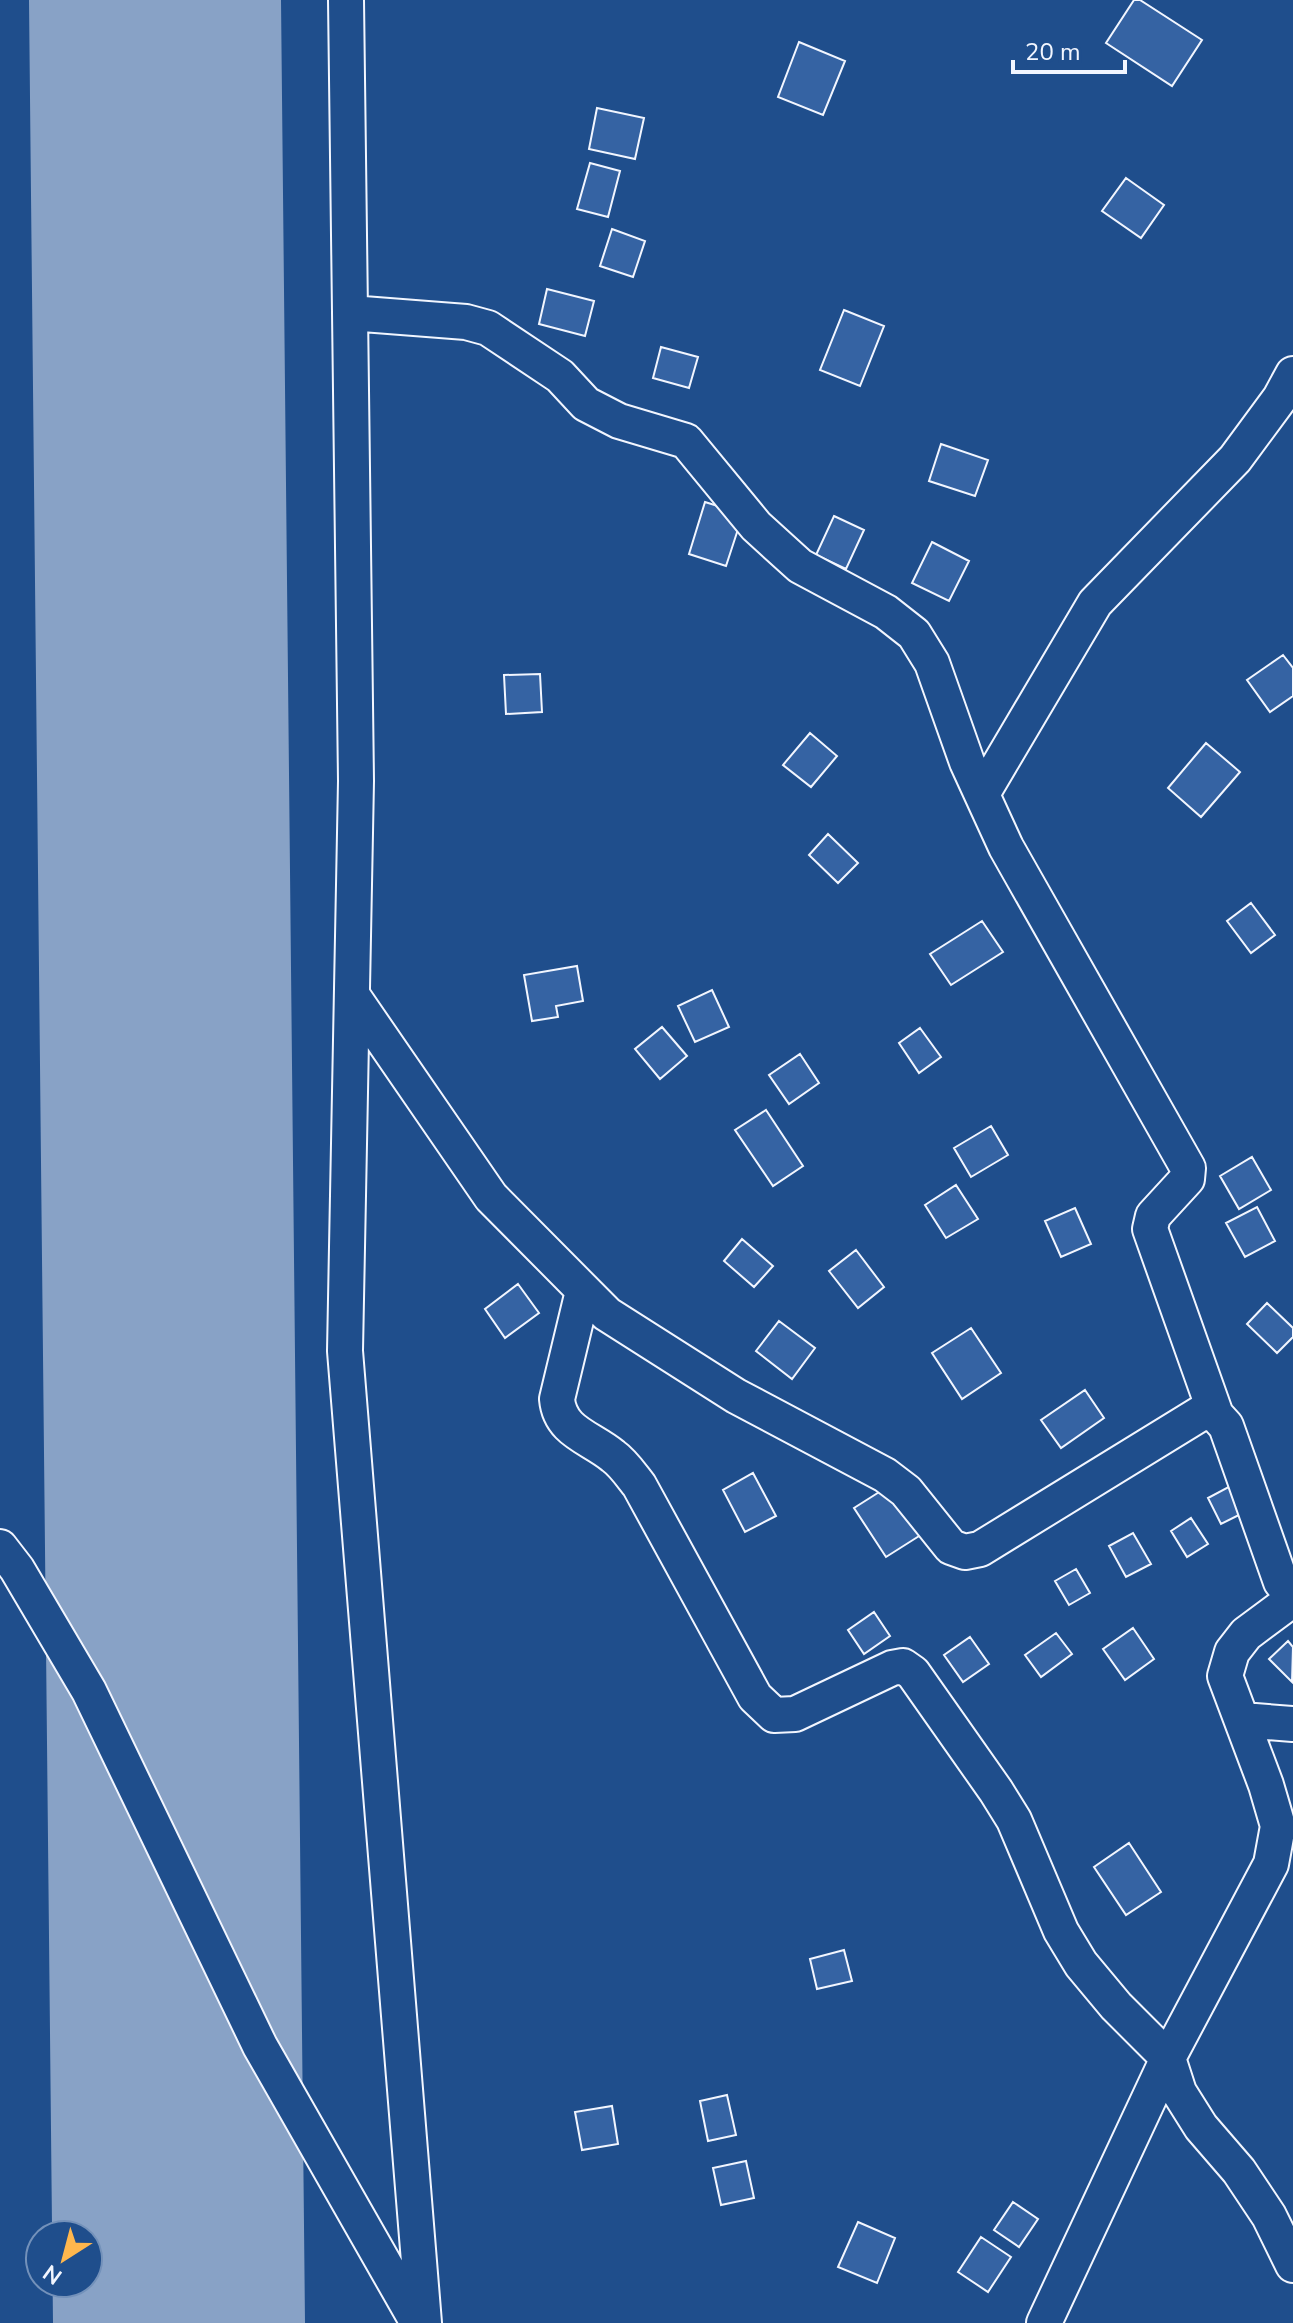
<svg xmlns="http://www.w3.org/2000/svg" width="1293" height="2323" viewBox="0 0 1293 2323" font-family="'Nunito Sans',sans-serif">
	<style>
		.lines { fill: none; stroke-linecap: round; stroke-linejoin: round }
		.runway { stroke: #88a2c6; stroke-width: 252 }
		.building { fill: #3563a3; stroke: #f2f6ff; stroke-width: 2 }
		.minor-casing { stroke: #f2f6ff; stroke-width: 38 }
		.minor { stroke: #1f4e8c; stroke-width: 34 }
	</style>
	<rect width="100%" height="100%" fill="#1f4e8c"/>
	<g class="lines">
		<!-- runway -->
		<path class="runway" d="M155,0L179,2323"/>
	</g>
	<!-- building -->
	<path class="building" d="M1134,0H1140L1202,40L1172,86L1106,43Z
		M799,42L845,61L823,115L778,97Z
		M597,108L644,118L635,159L589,149Z
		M590,163L620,171L608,217L577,209Z
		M1126,178L1164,205L1141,238L1102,211Z
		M612,229L645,241L633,277L600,266Z
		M547,289L594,301L585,336L539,324Z
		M844,310L884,326L860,386L820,370Z
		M661,347L698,357L689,388L653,378Z
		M941,444L988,460L975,496L929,481Z
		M705,502L743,514L726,566L689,554Z
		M834,516L864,530L846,569L816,555Z
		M932,542L969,561L949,601L912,583Z
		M1283,655L1293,668V696L1270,712L1247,680Z
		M540,674L542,712L506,714L504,675Z
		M810,733L837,756L811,787L783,765Z
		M1206,743L1240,772L1201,817L1168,788Z
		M828,834L858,863L838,883L809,855Z
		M1251,903L1275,935L1251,953L1227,921Z
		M982,921L1003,952L951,985L930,954Z
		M577,966L583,1001L556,1006L558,1017L532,1021L524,975Z
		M712,990L729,1027L695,1042L678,1006Z
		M662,1027L687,1056L660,1079L635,1049Z
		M920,1028L941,1057L919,1073L899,1043Z
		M800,1054L819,1083L789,1104L769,1075Z
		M766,1110L803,1166L773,1186L735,1130Z
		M991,1126L1008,1155L971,1177L954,1148Z
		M1252,1157L1271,1190L1239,1209L1220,1176Z
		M956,1185L978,1219L946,1238L925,1205Z
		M1257,1207L1275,1241L1245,1257L1226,1223Z
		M1075,1208L1091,1244L1061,1257L1045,1221Z
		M742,1239L773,1266L754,1287L724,1261Z
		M856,1250L884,1287L858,1308L829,1271Z
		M518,1284L539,1313L505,1338L485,1309Z
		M1267,1303L1293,1328V1337L1277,1353L1247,1324Z
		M779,1321L815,1348L792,1379L756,1351Z
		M971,1328L1001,1373L962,1399L932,1353Z
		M1085,1390L1104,1418L1061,1448L1041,1420Z
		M753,1473L776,1516L745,1532L723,1490Z
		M895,1482L927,1531L886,1557L854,1508Z
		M1236,1483L1249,1510L1221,1524L1208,1498Z
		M1191,1518L1208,1544L1187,1557L1171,1531Z
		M1133,1533L1151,1564L1126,1577L1109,1546Z
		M1076,1569L1090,1593L1069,1605L1055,1581Z
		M874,1612L890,1636L864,1654L848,1630Z
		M1133,1628L1154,1659L1125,1680L1103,1649Z
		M1056,1633L1072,1654L1041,1677L1025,1655Z
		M970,1637L989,1664L963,1682L944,1655Z
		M1288,1641L1293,1647L1292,1682L1269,1659Z
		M1129,1843L1161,1892L1126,1915L1094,1867Z
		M844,1950L852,1981L817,1989L810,1959Z
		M727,2095L736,2135L708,2141L700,2101Z
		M612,2106L618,2144L582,2150L575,2112Z
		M746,2161L754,2198L721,2205L713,2168Z
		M1013,2202L1038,2219L1019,2247L994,2230Z
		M858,2222L895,2238L877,2283L838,2267Z
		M981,2237L1011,2257L988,2292L958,2272Z"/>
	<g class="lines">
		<!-- minor casing -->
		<g class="minor-casing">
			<path id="minor" d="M346,0L356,781L345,1351L424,2323
				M350,313L466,322L488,328L560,376L586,404L619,421L686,441L756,526L800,566L886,612L914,634L932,663L967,762L1006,847L1188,1168L1187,1179L1153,1216L1150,1229L1216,1415
				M982,794L1095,603L1235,459L1280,398L1293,374
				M352,995L491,1197L607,1314L736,1396L885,1475L906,1491L951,1547L965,1552L980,1549L1203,1412L1216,1415L1226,1426L1281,1582L1293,1597
				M583,1291L557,1399C560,1432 590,1437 613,1456C623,1463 631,1475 639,1485L755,1697L774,1715L795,1714L892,1668L903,1666L913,1673L996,1791L1014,1820L1061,1931L1081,1964L1116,2006L1168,2058L1179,2092L1201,2127L1239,2171L1269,2216L1293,2265
				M0,1547L17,1569L89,1691L260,2046L418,2323
				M1242,1720L1293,1724
				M1044,2323L1168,2058L1271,1864L1278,1826L1266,1785L1225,1676L1232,1652L1246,1634L1293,1599"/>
		</g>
		<!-- minor -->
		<use href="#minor" class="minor"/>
	</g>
	<!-- north arrow -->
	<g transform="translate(64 2259) rotate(216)"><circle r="38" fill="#1f4e8c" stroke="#7391ba" stroke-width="2"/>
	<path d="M0-6L14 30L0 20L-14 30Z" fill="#ffb74d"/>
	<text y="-12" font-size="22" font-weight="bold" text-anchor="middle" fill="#f2f6ff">N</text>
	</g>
	<!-- scale -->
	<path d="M1013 60v12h112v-12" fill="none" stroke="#f2f6ff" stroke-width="4"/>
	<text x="1025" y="60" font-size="24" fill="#f2f6ff" stroke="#1f4e8c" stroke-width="6" paint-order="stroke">20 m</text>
</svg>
